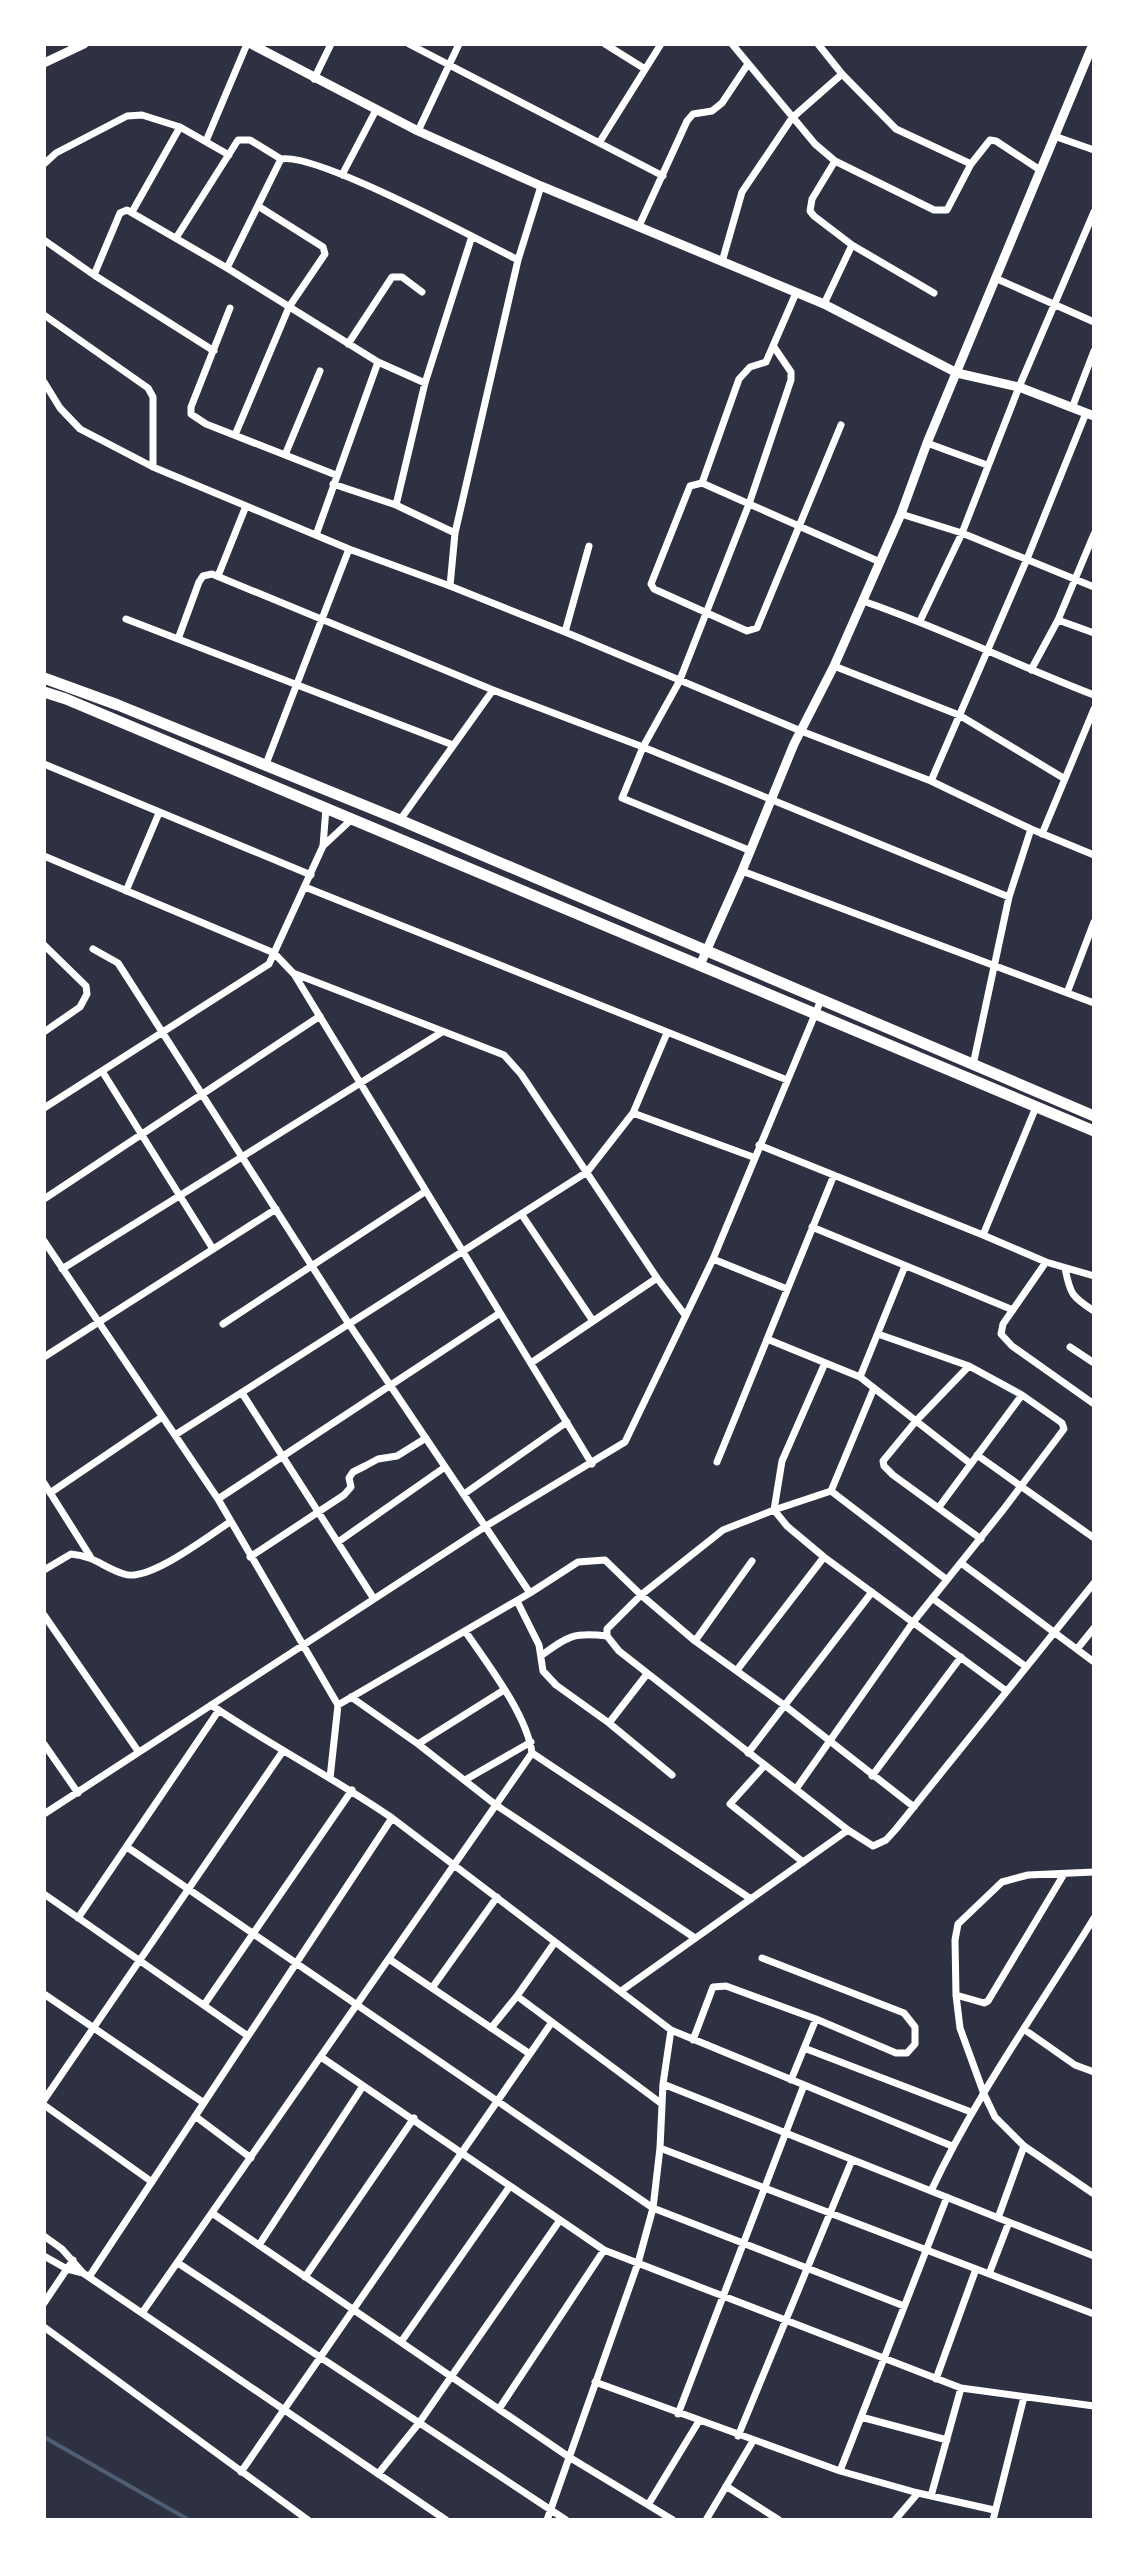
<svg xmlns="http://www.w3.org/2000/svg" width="1138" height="2564" viewBox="0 0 1138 2564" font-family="'Noto Sans',sans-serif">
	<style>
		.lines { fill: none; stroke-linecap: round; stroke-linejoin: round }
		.stream { stroke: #4f5d75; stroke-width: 4 }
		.minor { stroke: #fff; stroke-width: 7 }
		.tertiary { stroke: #fff; stroke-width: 9 }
		.primary { stroke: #fff; stroke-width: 11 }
	</style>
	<rect width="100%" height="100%" fill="#2d3142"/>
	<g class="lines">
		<!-- stream -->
		<path class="stream" d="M44,2437L189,2520"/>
		<!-- minor -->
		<path class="minor" d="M409,44L663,176
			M605,44L645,69
			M732,44L815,144L835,161L934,210H947L971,164L990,140L996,141L1040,170
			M818,44L842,74L896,129L971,164
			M314,79L331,44
			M418,131L459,44
			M1054,136L1094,150
			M206,141L247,44
			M599,143L661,44
			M835,161L812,199L810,211L814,216L852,245L934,293
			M44,164L56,153L127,116L142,115L180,127L229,155
			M342,175L376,110
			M132,212L180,127
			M639,226L687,121L693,114L712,111L722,103L748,64
			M176,238L238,140H250L281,159
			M44,240L94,275L120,213L127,210L227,268L378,362L316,535
			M722,262L742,192L792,118L842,74
			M227,268L281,159C316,152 479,240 518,260
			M94,275L214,351
			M995,278L1094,322
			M824,304L852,245
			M230,308L191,407V414L206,424L336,475
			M44,315L148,388L153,397V467
			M348,344L392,277H402L422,292
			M378,362L425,383
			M44,382L60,408L80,429L153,467L349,549L450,586L565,632L801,731L931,781L1031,829L1094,855
			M1072,408L1094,351
			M841,425L757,628L747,631L654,589L651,584L690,486L702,483L880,562
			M235,435L289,307L325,254L323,247L258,206
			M927,443L987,465
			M285,455L320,371
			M702,483L739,379L750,367L766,362L796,293
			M333,484L396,505L455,533
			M396,505L425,383L472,236
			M901,514L962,533L1094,587
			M218,576L246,506
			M450,586L455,533L518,260L541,186
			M863,601C942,628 1016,665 1094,695
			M126,619L453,745
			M1058,620L1094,633
			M920,621L962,533L1019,387L1094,212
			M565,632L589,546
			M178,639L199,582L203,576L212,574L493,690L643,747L1009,897
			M834,666L959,715L1065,779
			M1031,670L1058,620L1094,534
			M44,764L311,875
			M266,764L349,549
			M931,781L1027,559L1086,413
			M400,820L493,690
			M1042,834L1094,709
			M323,846L353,818
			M751,851L622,798L643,747L679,682L749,504L791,380V372L774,347
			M44,856L274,953L293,973L504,1055L521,1074L657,1278L685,1315
			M742,871L1094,1003
			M305,887L787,1080
			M126,891L159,813
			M44,945L86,986L87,994L80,1007L44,1032
			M93,949L118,963L349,1324L530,1593
			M294,974L592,1464
			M1067,993L1094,922
			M973,1065L1009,897L1031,829
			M102,1071L213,1249
			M1036,1107L983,1235L1046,1262L1094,1276
			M44,1108L269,964L323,846L326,808
			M633,1113L753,1157
			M759,1145L983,1235
			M44,1199L320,1016
			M522,1215L593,1321
			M812,1227L1013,1310
			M44,1241L218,1499L338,1705L330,1778
			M713,1259L787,1289
			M1046,1262L1003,1324L1001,1334L1012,1346L1094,1404
			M1065,1268C1070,1294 1072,1297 1094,1311
			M62,1269L442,1032
			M223,1324L426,1191
			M878,1334L969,1366L916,1421L883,1461L884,1466L893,1475L981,1539
			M767,1339L860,1377L874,1388L831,1491
			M1070,1347L1094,1363
			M44,1357L276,1209
			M531,1363L657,1278
			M825,1363L782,1461L774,1510L831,1491
			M860,1377L905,1266
			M874,1388L971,1464
			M242,1393L374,1599
			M175,1435L587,1172L633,1113L667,1033
			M977,1455L1094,1538
			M717,1462L834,1175
			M44,1483L90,1556
			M831,1491L946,1579
			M50,1493L162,1417
			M464,1494L567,1422
			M218,1499L500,1313
			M939,1507L1022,1395
			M338,1542L445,1467
			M250,1557L344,1495L351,1487L349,1478L353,1472L365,1466L378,1459L397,1456L426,1438
			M961,1563L1094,1662
			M44,1570L71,1554C97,1557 102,1567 124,1574C148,1583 208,1536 230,1522
			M932,1598L1025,1666
			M517,1601L539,1645L543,1671L556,1685L609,1723L672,1775
			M44,1615L138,1751
			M465,1631C487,1663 527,1715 532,1753L751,1899
			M695,1641L752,1561
			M1077,1649L1094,1628
			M542,1655C568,1636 574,1632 607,1636
			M737,1670L824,1557
			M1005,1690L824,1557L787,1526L774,1510L723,1530L641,1595L607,1629V1636L619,1651L848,1830L873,1846L886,1840L896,1829L1094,1583
			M351,1697L418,1744L496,1805L695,1938
			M211,1705C270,1745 334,1778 392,1818L671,2030L663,2084L660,2148L653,2208L638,2263L547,2520
			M338,1705L530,1593L578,1562L605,1560L641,1595L695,1641L784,1705L914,1807
			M609,1723L647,1674
			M44,1744L78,1793
			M418,1744L504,1690
			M748,1753L872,1592
			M765,1765L730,1804L803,1862
			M872,1776L961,1657
			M465,1780L531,1742
			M796,1789L914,1621L1003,1510L1064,1429L1062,1423L1022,1395L969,1366
			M44,1814L486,1526L625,1442L713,1259L821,1000
			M127,1847L653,2208L904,2306
			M1094,1872L1028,1875L1002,1882L958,1924L955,1940L956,1995L960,2028L984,2094L995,2117L1024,2146L1094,2194
			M44,1894L248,2036
			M78,1918L219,1710
			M555,1942L517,1996L662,2104
			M389,1959L530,2054
			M432,1988L497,1897
			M621,1991L848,1830
			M44,1994L204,2103
			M956,1995L984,2003L988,2001L1064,1874
			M204,2005L352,1790
			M491,2028L517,1996
			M671,2030L952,2146
			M1025,2030L1075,2065L1094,2072
			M693,2040L713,1987L726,1986L816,2019L896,2053H907L915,2044V2027L904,2013L762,1958
			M804,2048L971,2112
			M321,2057L604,2250L961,2388L1094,2406
			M791,2080L816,2019
			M663,2084L1094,2256
			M44,2100L283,1751
			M44,2105L152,2182
			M195,2116L251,2158
			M660,2148L1094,2314
			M931,2191C976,2095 1039,2008 1094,1918
			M212,2213L569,2457L673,2520
			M998,2218L1024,2146
			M44,2236L62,2249L83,2273L446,2520
			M259,2245L363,2086
			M44,2256L67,2269L83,2273
			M178,2263L566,2520
			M989,2274L1009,2222
			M89,2277L392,1818
			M305,2277L414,2118
			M44,2303L73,2260
			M142,2313L532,1753
			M44,2327L308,2520
			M401,2342L510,2186
			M936,2379L976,2269
			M595,2382L840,2471L918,2493L994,2510
			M499,2409L604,2250
			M678,2414L804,2085
			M861,2417L947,2440
			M738,2436L852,2160
			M840,2471L947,2197
			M241,2472L552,2022
			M378,2474L419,2423L560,2220
			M726,2486L779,2520
			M931,2496L961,2388
			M648,2505L699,2421
			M706,2520L753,2441
			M895,2520L918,2493
			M993,2520L1024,2397"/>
		<!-- tertiary -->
		<path class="tertiary" d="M251,44L418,131L541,186L824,304L957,373L1019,387L1094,416
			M44,63L84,44
			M700,965L742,871L794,744L834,666L901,514L927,443L1093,44"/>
		<!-- primary -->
		<path class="primary" d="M44,678L118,705L400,820L1094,1116
			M44,692L66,699L1094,1131"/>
	</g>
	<!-- border -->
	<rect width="1138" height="2564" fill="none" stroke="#ffffff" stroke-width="92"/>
</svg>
